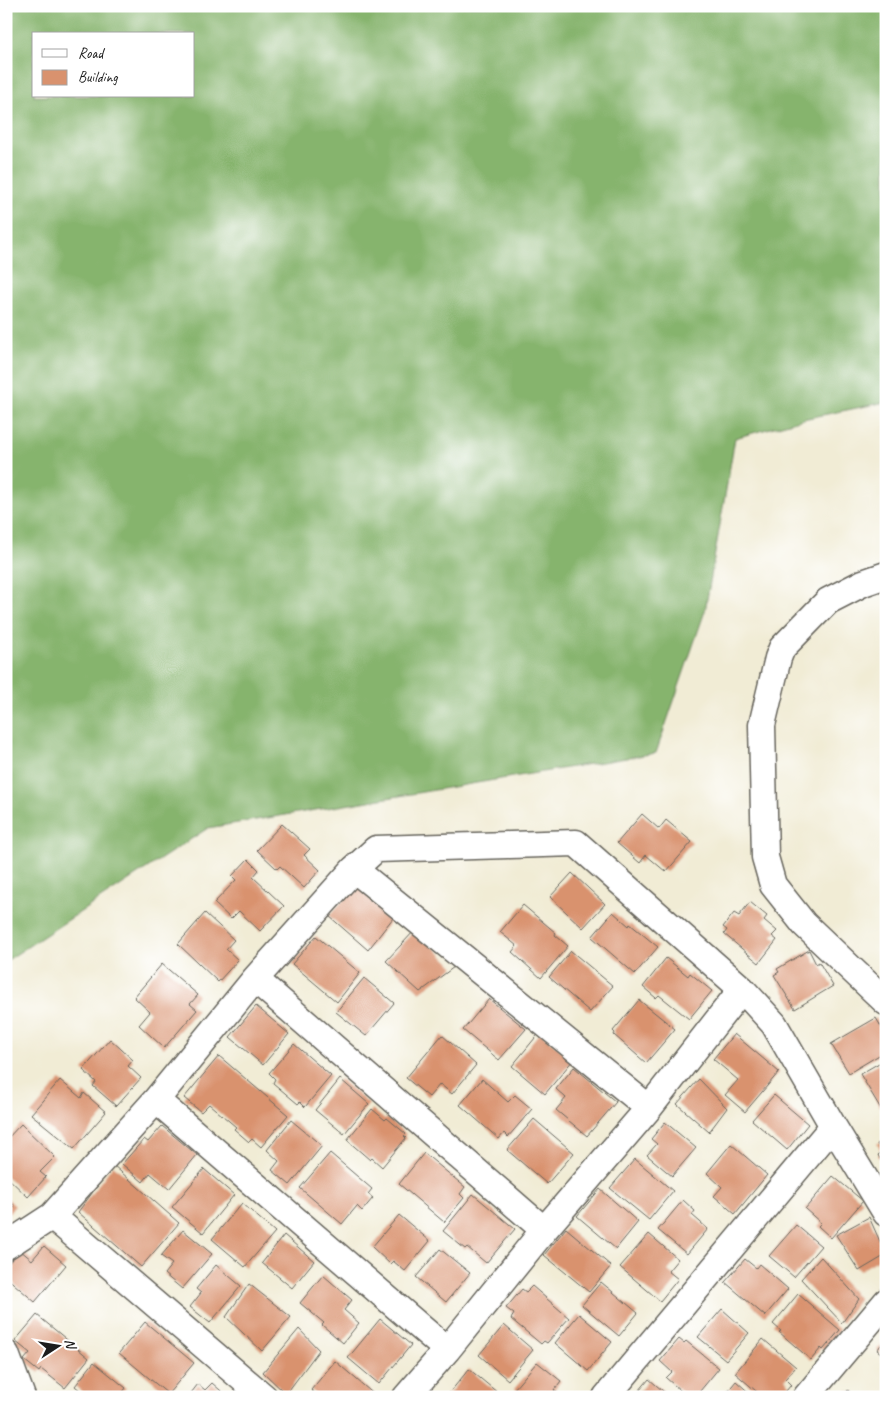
<svg xmlns="http://www.w3.org/2000/svg" width="892" height="1403" viewBox="0 0 892 1403" font-family="Caveat,sans-serif">
	<style>
		.forest { fill: #86b46d; stroke: #516844; fill-rule: evenodd }
		.building { fill: #d9926e }
		.lines { fill: none; stroke-linecap: round; stroke-linejoin: round }
		.minor-casing { stroke: #67655d; stroke-width: 29 }
		.minor { stroke: #fff; stroke-width: 26 }
	</style>
	<rect width="100%" height="100%" fill="#fff"/>
	<filter id="ink" filterUnits="userSpaceOnUse"><feTurbulence type="fractalNoise" baseFrequency=".02" numOctaves="2"/><feDisplacementMap in="SourceGraphic" scale="10" xChannelSelector="R" yChannelSelector="G"/><feConvolveMatrix kernelMatrix="1 2 1 2 8 2 1 2 1" color-interpolation-filters="sRGB"/></filter>
	<filter id="wash" filterUnits="userSpaceOnUse"><feTurbulence type="fractalNoise" baseFrequency=".0096" numOctaves="4" result="noise"/><feDisplacementMap in="SourceGraphic" scale="20" xChannelSelector="R" yChannelSelector="G"/><feGaussianBlur stdDeviation="1.12" result="paint"/><feColorMatrix in="noise" values="0 0 0 0 0 0 0 0 0 0 0 0 0 0 0 0 0 1.4 0 .05"/><feComposite in="paint" operator="in"/></filter>
	<g filter="url(#wash)">
		<rect width="100%" height="100%" fill="#f1ecd5"/>
		<!-- forest -->
		<path class="forest" d="M6,6H886V402L803,419L735,438L705,611L656,753L208,828L6,961ZM34,34H194V96H34Z"/>
		<g id="blocks">
			<!-- building -->
			<path class="building" d="M642,814L659,829L666,820L692,842L666,872L646,855L640,863L617,843Z
				M282,824L310,849L304,855L320,870L304,888L280,866L277,869L257,850Z
				M248,859L259,870L253,877L284,906L260,931L239,911L231,919L214,903L236,880L232,876Z
				M572,873L605,904L583,928L550,897Z
				M357,885L393,918L368,950L329,916Z
				M750,902L767,916L764,920L777,931L772,936L777,940L759,963L724,934L727,930L723,927L734,913L739,916Z
				M523,905L556,933L555,935L568,946L541,978L512,952L517,946L500,932Z
				M613,912L629,926L630,924L658,947L635,974L592,937Z
				M205,913L234,940L226,949L238,960L218,982L178,944Z
				M416,929L454,967L420,992L386,961Z
				M316,936L360,973L337,1002L292,964Z
				M809,950L816,964L819,962L833,986L795,1009L774,975L779,972L777,969Z
				M571,951L613,986L590,1012L549,977Z
				M666,958L688,976L690,973L712,991L689,1019L659,995L656,998L643,987Z
				M162,964L198,995L190,1004L197,1010L164,1048L139,1025L150,1012L134,997Z
				M364,978L394,1003L366,1036L336,1012Z
				M489,999L526,1029L499,1060L463,1030Z
				M639,1000L675,1029L646,1063L614,1035L615,1033L613,1031Z
				M256,1006L289,1034L263,1065L230,1037Z
				M876,1018L886,1035V1051L849,1073L831,1044Z
				M540,1032L573,1060L545,1094L512,1066Z
				M734,1034L779,1072L745,1112L725,1095L738,1080L713,1059Z
				M442,1035L476,1065L452,1094L440,1084L429,1097L406,1078Z
				M110,1039L133,1060L128,1066L141,1078L116,1106L93,1086L96,1082L83,1070Z
				M294,1044L331,1076L305,1107L300,1102L298,1104L273,1083L275,1079L269,1073Z
				M219,1056L288,1115L261,1147L252,1139L249,1142L234,1129L236,1127L209,1104L201,1112L184,1098Z
				M886,1059V1105L881,1109L860,1074Z
				M574,1067L616,1102L587,1136L556,1110L566,1098L556,1089Z
				M340,1079L369,1104L344,1134L315,1110Z
				M482,1079L508,1102L515,1095L532,1109L508,1137L504,1133L499,1139L460,1105Z
				M699,1079L727,1108L709,1132L677,1104Z
				M60,1080L81,1098L84,1093L106,1112L74,1149L31,1114Z
				M774,1095L808,1124L787,1150L752,1120Z
				M372,1109L385,1120L387,1118L406,1134L404,1136L406,1138L382,1167L372,1158L370,1160L347,1140Z
				M534,1119L574,1153L547,1184L507,1150Z
				M291,1120L322,1146L290,1185L272,1170L279,1161L267,1150Z
				M665,1122L696,1148L672,1176L647,1155L657,1144L651,1139Z
				M21,1124L55,1157L40,1172L46,1177L28,1197L6,1176V1140Z
				M162,1126L197,1155L169,1189L150,1173L143,1182L122,1164L144,1139L148,1142Z
				M886,1139V1169L878,1155L882,1152L877,1144Z
				M731,1144L767,1175L735,1214L714,1196L722,1187L707,1173Z
				M330,1153L372,1189L368,1194L373,1198L362,1211L357,1206L342,1224L300,1188Z
				M424,1153L465,1187L460,1194L464,1198L444,1222L399,1184Z
				M635,1159L673,1191L649,1220L610,1188Z
				M113,1165L179,1223L141,1267L78,1212Z
				M204,1169L234,1195L203,1233L172,1207Z
				M833,1176L863,1201L831,1238L818,1226L821,1223L805,1209Z
				M600,1189L638,1222L616,1249L577,1216Z
				M473,1194L515,1229L486,1263L467,1247L465,1249L443,1231Z
				M6,1197L15,1206L6,1215Z
				M683,1200L695,1211L692,1215L708,1229L687,1254L658,1230Z
				M242,1203L275,1232L245,1267L212,1239Z
				M399,1215L430,1241L405,1271L393,1261L390,1264L372,1247Z
				M869,1217L886,1255L859,1271L836,1235Z
				M796,1225L821,1246L794,1277L769,1256Z
				M566,1228L611,1266L589,1292L544,1255Z
				M183,1230L212,1254L182,1289L164,1274L172,1264L161,1256Z
				M649,1234L678,1259L668,1271L678,1279L660,1301L620,1267Z
				M284,1235L314,1261L292,1288L262,1263Z
				M44,1246L66,1265L35,1302L6,1277V1266L20,1250L32,1260Z
				M440,1249L470,1273L446,1302L416,1277Z
				M821,1257L859,1299L842,1323L801,1279Z
				M745,1259L756,1268L759,1264L788,1289L765,1316L725,1282Z
				M216,1265L241,1286L210,1323L190,1307L201,1293L196,1289Z
				M323,1275L352,1300L344,1310L359,1323L343,1343L322,1325L324,1323L300,1303Z
				M601,1282L638,1313L619,1336L582,1305Z
				M249,1284L291,1317L262,1351L226,1317Z
				M532,1286L569,1318L547,1343L544,1341L541,1344L511,1319L514,1314L506,1308L522,1289L526,1292Z
				M798,1294L840,1330L823,1350L821,1348L811,1360L779,1332L781,1331L773,1324Z
				M722,1309L749,1333L726,1360L698,1337Z
				M579,1314L612,1342L588,1371L555,1343Z
				M37,1315L89,1358L65,1388L41,1369L39,1372L24,1360L30,1353L15,1341Z
				M380,1319L411,1345L379,1384L348,1358Z
				M145,1322L194,1363L168,1394L119,1353Z
				M504,1325L533,1350L508,1380L479,1355Z
				M299,1329L319,1350L286,1394L263,1372Z
				M679,1339L684,1343L686,1341L719,1368L695,1397H688L666,1378L672,1372L660,1361Z
				M763,1339L796,1367L785,1379L791,1385L781,1397H763L735,1373Z
				M886,1339V1357L877,1350Z
				M335,1361L377,1397H315L317,1395L311,1390Z
				M94,1362L126,1388L119,1397H88L75,1386Z
				M537,1362L561,1381L554,1390L562,1397H523L514,1389Z
				M469,1369L498,1393L495,1397H446Z
				M649,1379L670,1397H634Z
				M736,1381L754,1397H723Z
				M212,1383L228,1397H188L198,1384L205,1390Z
				M848,1390L855,1397H842Z"/>
		</g>
	</g>
	<g filter="url(#ink)">
		<use href="#blocks" fill-opacity="0" stroke="#67655d" stroke-width="1"/>
		<g class="lines">
			<!-- minor casing -->
			<g class="minor-casing">
				<path id="minor" d="M886,575L863,583L828,601L782,648L778,658L762,725L765,857L773,885L804,924L886,1002
					M354,869L649,1108
					M255,979L544,1230
					M156,1100L447,1350
					M52,1216L264,1397
					M6,1246L52,1216L156,1100L255,979L354,869L376,849L576,843L742,989L774,1024L833,1126L886,1213
					M6,1354L22,1397
					M406,1397L447,1350L544,1230L649,1108L742,989
					M606,1397L833,1126
					M806,1397L886,1302"/>
			</g>
			<!-- minor -->
			<use href="#minor" class="minor"/>
		</g>
	</g>
	<!-- margin -->
	<rect width="892" height="1403" fill="none" stroke="#fff" stroke-width="25"/>
	<!-- legend -->
	<rect x="32" y="32" width="162" height="65" fill="#ffffff" stroke="#a4a4a4"/>
	<rect x="42" y="49" width="25" height="8" fill="#ffffff" stroke="#a4a4a4"/>
	<text x="78" y="58" font-size="15" fill="#1c1c1c">Road</text>
	<rect x="42" y="70" width="25" height="15" fill="#d9926e" stroke="#a4a4a4"/>
	<text x="78" y="82" font-size="15" fill="#1c1c1c">Building</text>
	<!-- north arrow -->
	<g transform="translate(58 1346) rotate(78)" stroke="#ffffff" stroke-width="4" paint-order="stroke">
	<path d="M0-4L9 19L0 12L-9 19Z" fill="#1c1c1c"/>
	<text y="-8" font-size="14" font-weight="bold" text-anchor="middle" fill="#1c1c1c">N</text>
	</g>
</svg>
